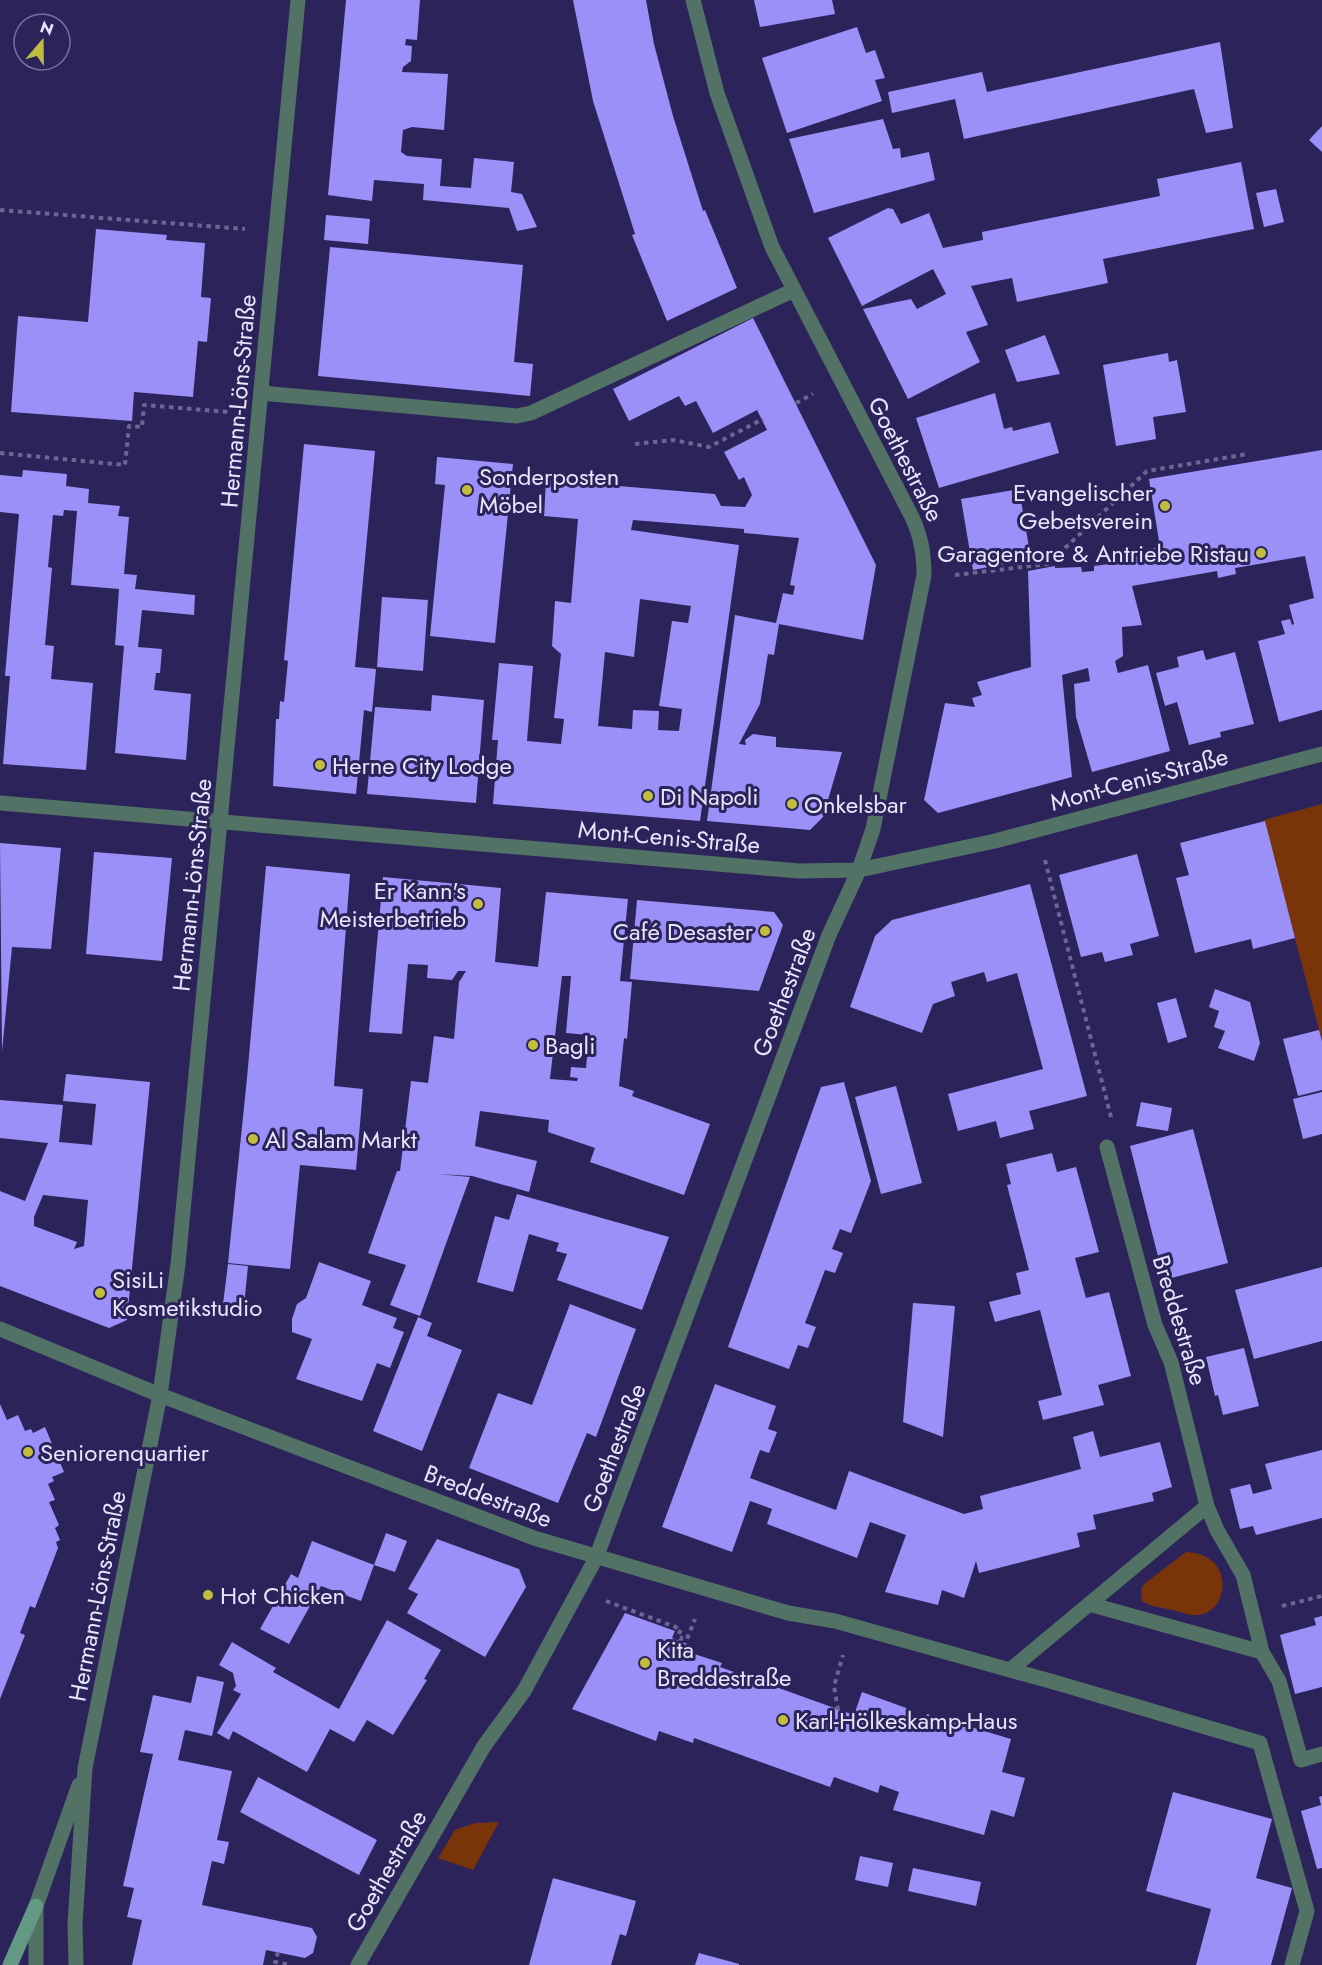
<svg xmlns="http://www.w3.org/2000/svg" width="1322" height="1965" viewBox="0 0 1322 1965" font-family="Jost,sans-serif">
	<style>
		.green { fill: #793509 }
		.building { fill: #9b8ff8; fill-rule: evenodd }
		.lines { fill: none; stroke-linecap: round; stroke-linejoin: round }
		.path { stroke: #6c6693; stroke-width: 4; stroke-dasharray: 4.5 4.5; stroke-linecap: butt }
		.service { stroke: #517265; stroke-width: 15 }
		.minor { stroke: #517265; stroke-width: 15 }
		.tertiary { stroke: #517265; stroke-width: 15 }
		.secondary { stroke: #639983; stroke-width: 15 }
		.poi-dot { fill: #c2bd3f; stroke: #2c235b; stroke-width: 2 }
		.labels { text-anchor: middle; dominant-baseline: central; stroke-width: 6; stroke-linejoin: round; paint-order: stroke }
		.street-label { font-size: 24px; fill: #e5e5fb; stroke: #2c235b }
		.poi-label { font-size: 24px; fill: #e5e5fb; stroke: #2c235b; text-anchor: start }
	</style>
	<rect width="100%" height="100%" fill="#2c235b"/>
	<!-- green -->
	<path class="green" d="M1322,804V1041L1264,820Z
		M1186,1552C1237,1554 1229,1614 1197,1615C1190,1616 1180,1612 1173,1610C1163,1608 1151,1607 1142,1601L1141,1589L1144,1584Z
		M499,1822L473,1870L438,1858L455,1830L475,1823Z"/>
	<!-- building -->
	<path class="building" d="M346,0H420L417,40L406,39L405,45L412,46L411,61L403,67L402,72L448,74L444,130L412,127L403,130L401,152L407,156L442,159L440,186L471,188L474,158L514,162L511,192L522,194L537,227L517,231L509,208L423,200L424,184L374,180L372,201L328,195Z
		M573,0H646L654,44L673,116L703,211L705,210L737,288L667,321L632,235L635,234L593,101Z
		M754,0H832L835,14L760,27Z
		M857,27L866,53L875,50L885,78L875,80L882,101L787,133L762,58Z
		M1220,42L1233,128L1206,133L1194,89L964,139L955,99L892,113L888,92L982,72L987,92Z
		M883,119L893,149L900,148L901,158L929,152L935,180L814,213L789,139Z
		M1322,126V152L1309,140Z
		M1241,162L1254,229L1103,259L1108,283L1017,302L1012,278L971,286L988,325L966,332L980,362L908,399L863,309L911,299L917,309L946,294L933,269L862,306L828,238L888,208L893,209L901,224L929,213L943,248L983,240L982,232L1160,196L1157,179Z
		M1276,189L1284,222L1264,227L1256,193Z
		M326,215L370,219L368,244L324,240Z
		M96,229L167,235L166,240L205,243L201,297L211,298L207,342L198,341L193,397L134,392L132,421L11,412L18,316L88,322Z
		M330,247L523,265L514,362L533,364L530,396L318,376Z
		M753,318L876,565L863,640L779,624L774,655L768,654L760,704L739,744L746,745L745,740L753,734L776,737V747L842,752L823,817L810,830L707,821L735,615L776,623L783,593L793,595L795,586L790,585L799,538L744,533V529L633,520L631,530L739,545L700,821L493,804L498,740H492L499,663L533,666L527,741L561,744L564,719L554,718L561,654L552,646L555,601L571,603L578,519L544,516L546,480L715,494L721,506L745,507L752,495L744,477L739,480L724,452L767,430L757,410L713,433L696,401L685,406L679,396L629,421L613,389ZM640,599L691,606L688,623L672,621L659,706L682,709L679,731L658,730L659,711L633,710L632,729L598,726L605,652L634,657Z
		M1045,335L1060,374L1017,382L1005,350Z
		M1168,353L1169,362L1177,360L1186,412L1153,417L1156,439L1116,446L1103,365Z
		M995,393L1004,429L1012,427L1013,431L1050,422L1059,453L939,488L916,418Z
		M304,444L375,451L355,667L376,669L372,712L364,710L356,794L273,786L276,719H279L280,701L284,702L288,661L284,660Z
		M1322,450V710L1279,722L1258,641L1285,634L1281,621L1290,619L1292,625L1294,624L1289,605L1314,598L1305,556L1235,568L1236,574L1218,578L1217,571L1132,586L1142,625L1122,627L1123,656L1115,661L1118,673L1148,665L1170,751L1092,772L1076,717L1074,684L1090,681L1088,668L1062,675L1072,777L938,813L924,800L945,703L975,707L972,698L982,695L977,682L1031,667L1028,571L1055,566V568L1081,567L1082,572L1094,571V566L1124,562L1123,554L1160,547L1149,479Z
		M437,457L513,464L495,643L430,636L445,485L435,484Z
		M23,470L67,474L66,486L89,489L88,503L120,506L118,516L129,517L124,574L137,575L135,589L195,595L194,615L142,610L138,647L162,649L160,673H156L154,690L191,694L186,760L115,753L124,646L115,645L119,589L71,585L77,511L64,510L63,516L53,515L48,567L52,568L45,645L54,646L51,679L93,683L86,770L3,764L10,676H5L19,514L0,512V475L22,477Z
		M1019,489L1031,559L973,570L961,499Z
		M382,597L428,600L423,671L377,667Z
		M1203,650L1206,660L1235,652L1254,724L1220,732L1221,737L1189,745L1177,702L1165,706L1156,673L1179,667L1177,657Z
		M432,695L484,700L476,803L367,794L375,707L431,711Z
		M1265,821L1295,938L1253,949L1251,939L1195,953L1176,878L1189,875L1180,843Z
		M0,843L61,848L51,949L12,947L2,1052Z
		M94,852L172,858L162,961L86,954Z
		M1137,854L1159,936L1130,944L1133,955L1105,962L1102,952L1081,957L1059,875Z
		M266,866L350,874L334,1086L363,1089L356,1170L300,1165L290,1269L228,1263L247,1078Z
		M383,877L501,888L495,962L538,967L546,892L628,899L620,981L632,982L627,1039L624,1038L619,1086L634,1091L632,1096L710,1124L684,1195L590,1162L595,1148L548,1132L549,1120L480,1111L475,1146L537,1161L529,1192L472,1176L438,1174L470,1177L420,1316L390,1305L406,1265L368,1253L397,1171H400L411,1081L428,1083L434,1036L454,1039L459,982L466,971H458L452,980L427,978L428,965L408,964L402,1034L369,1032ZM562,976H571L566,1033L589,1035L586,1068L571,1067L570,1077L578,1078L577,1081L550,1079Z
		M1030,884L1087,1096L1029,1111L1034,1129L1000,1138L996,1121L958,1131L948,1094L1043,1069L1017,973L987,982L984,972L951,982L955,996L933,1004L922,1033L850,1007L875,936L892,920Z
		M637,900L774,912L783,925L759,991L630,979Z
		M1215,989L1250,1002L1260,1043L1254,1061L1218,1048L1225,1031L1214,1027L1219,1011L1209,1007Z
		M1176,998L1187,1037L1168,1043L1157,1003Z
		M1319,1030L1322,1041V1090L1298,1096L1283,1039Z
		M66,1074L150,1082L127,1320L109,1328L0,1286V1191L25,1201L48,1143L0,1138V1100L63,1105L59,1142L92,1145L96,1104L63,1101ZM43,1195L88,1200L84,1246L74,1249L77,1242L34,1226V1217Z
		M844,1082L871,1181L851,1233L840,1229L832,1249L843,1253L835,1273L825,1270L805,1323L816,1327L808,1348L798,1345L789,1369L728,1347L821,1087Z
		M896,1086L922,1183L881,1194L855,1097Z
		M1322,1092V1134L1303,1139L1293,1099Z
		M1141,1102L1172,1108L1168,1131L1136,1126Z
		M1193,1129L1228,1263L1164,1280L1130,1146Z
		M1052,1153L1057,1172L1076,1167L1099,1252L1075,1258L1086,1298L1109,1292L1131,1376L1098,1385L1104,1405L1043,1420L1038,1401L1062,1395L1040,1310L995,1322L989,1302L1021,1294L1016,1273L1029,1270L1007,1185L1011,1184L1006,1164Z
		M517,1194L669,1237L642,1310L557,1280L567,1254L556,1251L559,1243L529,1234L513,1292L477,1282L495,1216L509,1220Z
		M319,1262L371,1281L362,1305L397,1318L393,1328L404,1332L390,1368L377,1363L362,1401L296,1379L312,1339L292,1332V1319L297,1304L306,1298Z
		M228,1264L248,1266L244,1306L223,1304Z
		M1322,1267V1341L1254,1359L1235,1290Z
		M913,1303L955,1306L943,1437L903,1422Z
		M570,1304L636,1329L596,1437L587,1433L558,1503L469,1468L498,1393L532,1405Z
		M418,1317L432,1323L427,1336L462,1350L422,1451L373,1431Z
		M1244,1348L1259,1406L1223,1415L1218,1395L1215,1396L1206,1357Z
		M715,1384L776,1406L768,1429L777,1432L769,1453L760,1450L750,1478L836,1510L849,1471L964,1514L983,1509L980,1496L1081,1469L1073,1437L1093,1431L1100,1457L1160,1442L1172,1487L1152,1493L1154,1501L1093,1515L1096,1529L1077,1533L1080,1547L979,1573L976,1561L964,1598L942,1590L938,1605L885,1592L906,1535L870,1522L857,1558L767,1524L772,1509L750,1501L732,1552L662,1527Z
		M0,1404L7,1420L18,1415L25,1431L31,1429L33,1433L45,1427L64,1472L52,1477L54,1481L48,1484L55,1500L49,1502L59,1525L55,1528L60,1540L56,1542L58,1548L35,1608L30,1606L20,1633L25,1635L0,1699Z
		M1322,1450V1518L1256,1535L1253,1526L1240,1529L1230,1489L1250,1484L1253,1494L1272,1489L1265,1464Z
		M386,1533L407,1541L395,1572L374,1565Z
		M437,1539L519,1569L526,1587L485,1657L407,1613L418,1594L408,1589Z
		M312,1541L374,1565L361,1601L321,1586L289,1644L260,1629L291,1574L298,1578Z
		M625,1613L675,1631L672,1638L690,1645L688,1652L722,1663L720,1667L854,1715L862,1692L909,1709L902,1725L920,1732L927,1714L1011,1739L1002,1772L1025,1778L1014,1817L991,1810L984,1835L893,1810L899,1792L880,1785L878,1793L834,1777L830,1787L694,1738L693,1743L659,1731L656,1741L572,1709Z
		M1322,1616V1687L1295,1694L1280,1635L1316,1625L1314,1618Z
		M387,1620L441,1650L424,1679L427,1680L393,1735L367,1720L354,1742L330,1729L307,1772L233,1731L229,1740L217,1733L241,1694L233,1690L236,1686L233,1673L219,1665L232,1642L276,1668L273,1672L339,1709Z
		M197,1676L224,1682L212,1736L185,1730L178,1760L232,1771L217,1840L229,1842L224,1864L212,1861L202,1905L312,1928L317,1937L313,1953L305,1958L266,1950L263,1965H132L142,1920L127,1917L134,1888L123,1886L153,1754L140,1752L153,1695L191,1703Z
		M258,1777L377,1840L359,1875L240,1812Z
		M1173,1792L1272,1819L1256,1878L1292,1888L1271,1965H1196L1211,1909L1146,1891Z
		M1322,1796V1868L1317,1869L1301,1811L1321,1805L1319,1797Z
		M860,1856L893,1863L888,1887L855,1880Z
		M913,1868L981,1882L976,1906L908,1891Z
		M553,1878L636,1901L626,1936L620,1934L611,1965H529Z
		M699,1953L739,1964V1965H695Z"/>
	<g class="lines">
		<!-- path -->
		<path class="path" d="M0,210L245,229
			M796,403L813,394
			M635,444L673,440L709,447L763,419
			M0,453L125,465L129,426L142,427L144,405L228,412
			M955,575L1048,564L1147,471L1248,454
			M1045,860L1111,1117
			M606,1601L681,1629L678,1636L682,1638
			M1282,1606L1322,1596
			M680,1641L682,1638L687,1639L695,1619
			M838,1710L834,1686L843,1655
			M278,1952L275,1962L291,1965"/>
		<!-- service -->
		<path class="service" d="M261,393L517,416L531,413L794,290
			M1054,1682L1260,1743L1307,1911L1292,1965"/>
		<!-- minor -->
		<path class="minor" d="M0,803L799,871L859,870L995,841L1322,754
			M1107,1147L1155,1325L1171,1362L1207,1506L1217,1530L1243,1575L1262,1652L1279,1681L1301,1760L1322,1754
			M0,1329L160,1395L534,1538L788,1613L835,1621L1010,1670L1207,1506
			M1089,1604L1262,1652
			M1010,1670L1054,1682
			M358,1965L484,1746L524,1691L596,1558L829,935L859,870L873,829L924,575C924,553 921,537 912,517L772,247L717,93L693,0"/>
		<!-- tertiary -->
		<path class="tertiary" d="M36,1965V1906L79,1785
			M76,1965L75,1924L85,1768L160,1395L178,1264L298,0"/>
		<!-- secondary -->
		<path class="secondary" d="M10,1965L36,1906"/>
	</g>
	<!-- markers -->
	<g class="poi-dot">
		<circle cx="467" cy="490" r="6"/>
		<circle cx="1165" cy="506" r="6"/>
		<circle cx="1261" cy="553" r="6"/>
		<circle cx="320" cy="765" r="6"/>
		<circle cx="648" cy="796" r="6"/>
		<circle cx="792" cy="804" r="6"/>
		<circle cx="478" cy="904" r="6"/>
		<circle cx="765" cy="931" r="6"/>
		<circle cx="533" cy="1045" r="6"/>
		<circle cx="253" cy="1139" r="6"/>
		<circle cx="100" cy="1293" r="6"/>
		<circle cx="28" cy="1452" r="6"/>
		<circle cx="208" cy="1595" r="6"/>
		<circle cx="645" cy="1663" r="6"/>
		<circle cx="783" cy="1720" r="6"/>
	</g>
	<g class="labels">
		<!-- street labels -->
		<g class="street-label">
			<text transform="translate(238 401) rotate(-85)">Hermann-Löns-Straße</text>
			<text transform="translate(906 459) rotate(63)">Goethestraße</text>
			<text transform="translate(1139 779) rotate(-15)">Mont-Cenis-Straße</text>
			<text transform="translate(669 837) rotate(5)">Mont-Cenis-Straße</text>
			<text transform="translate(192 885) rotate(-84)">Hermann-Löns-Straße</text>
			<text transform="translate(784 992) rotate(-69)">Goethestraße</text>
			<text transform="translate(1180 1320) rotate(73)">Breddestraße</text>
			<text transform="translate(614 1448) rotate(-69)">Goethestraße</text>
			<text transform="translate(488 1496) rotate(21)">Breddestraße</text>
			<text transform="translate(97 1596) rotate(-79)">Hermann-Löns-Straße</text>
			<text transform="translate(386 1871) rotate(-60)">Goethestraße</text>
		</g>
		<!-- poi labels -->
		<g class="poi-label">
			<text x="479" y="476">Sonderposten<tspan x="479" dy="28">Möbel</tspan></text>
			<text x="1153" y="492" text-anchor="end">Evangelischer<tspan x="1153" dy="28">Gebetsverein</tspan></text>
			<text x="1249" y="553" text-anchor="end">Garagentore &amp; Antriebe Ristau</text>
			<text x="332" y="765">Herne City Lodge</text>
			<text x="660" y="796">Di Napoli</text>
			<text x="804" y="804">Onkelsbar</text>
			<text x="466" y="890" text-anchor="end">Er Kann's<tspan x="466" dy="28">Meisterbetrieb</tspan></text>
			<text x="753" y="931" text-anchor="end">Café Desaster</text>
			<text x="545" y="1045">Bagli</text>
			<text x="265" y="1139">Al Salam Markt</text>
			<text x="112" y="1279">SisiLi<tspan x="112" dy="28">Kosmetikstudio</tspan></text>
			<text x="40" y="1452">Seniorenquartier</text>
			<text x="220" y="1595">Hot Chicken</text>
			<text x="657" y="1649">Kita<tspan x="657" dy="28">Breddestraße</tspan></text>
			<text x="795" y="1720">Karl-Hölkeskamp-Haus</text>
		</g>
	</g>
	<!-- north arrow -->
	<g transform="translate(42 42) rotate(20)"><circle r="28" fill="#2c235b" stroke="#76719b" stroke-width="1.5"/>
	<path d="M0-4.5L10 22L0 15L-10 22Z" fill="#c2bd3f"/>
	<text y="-9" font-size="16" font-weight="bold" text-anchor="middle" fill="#e5e5fb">N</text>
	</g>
</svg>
